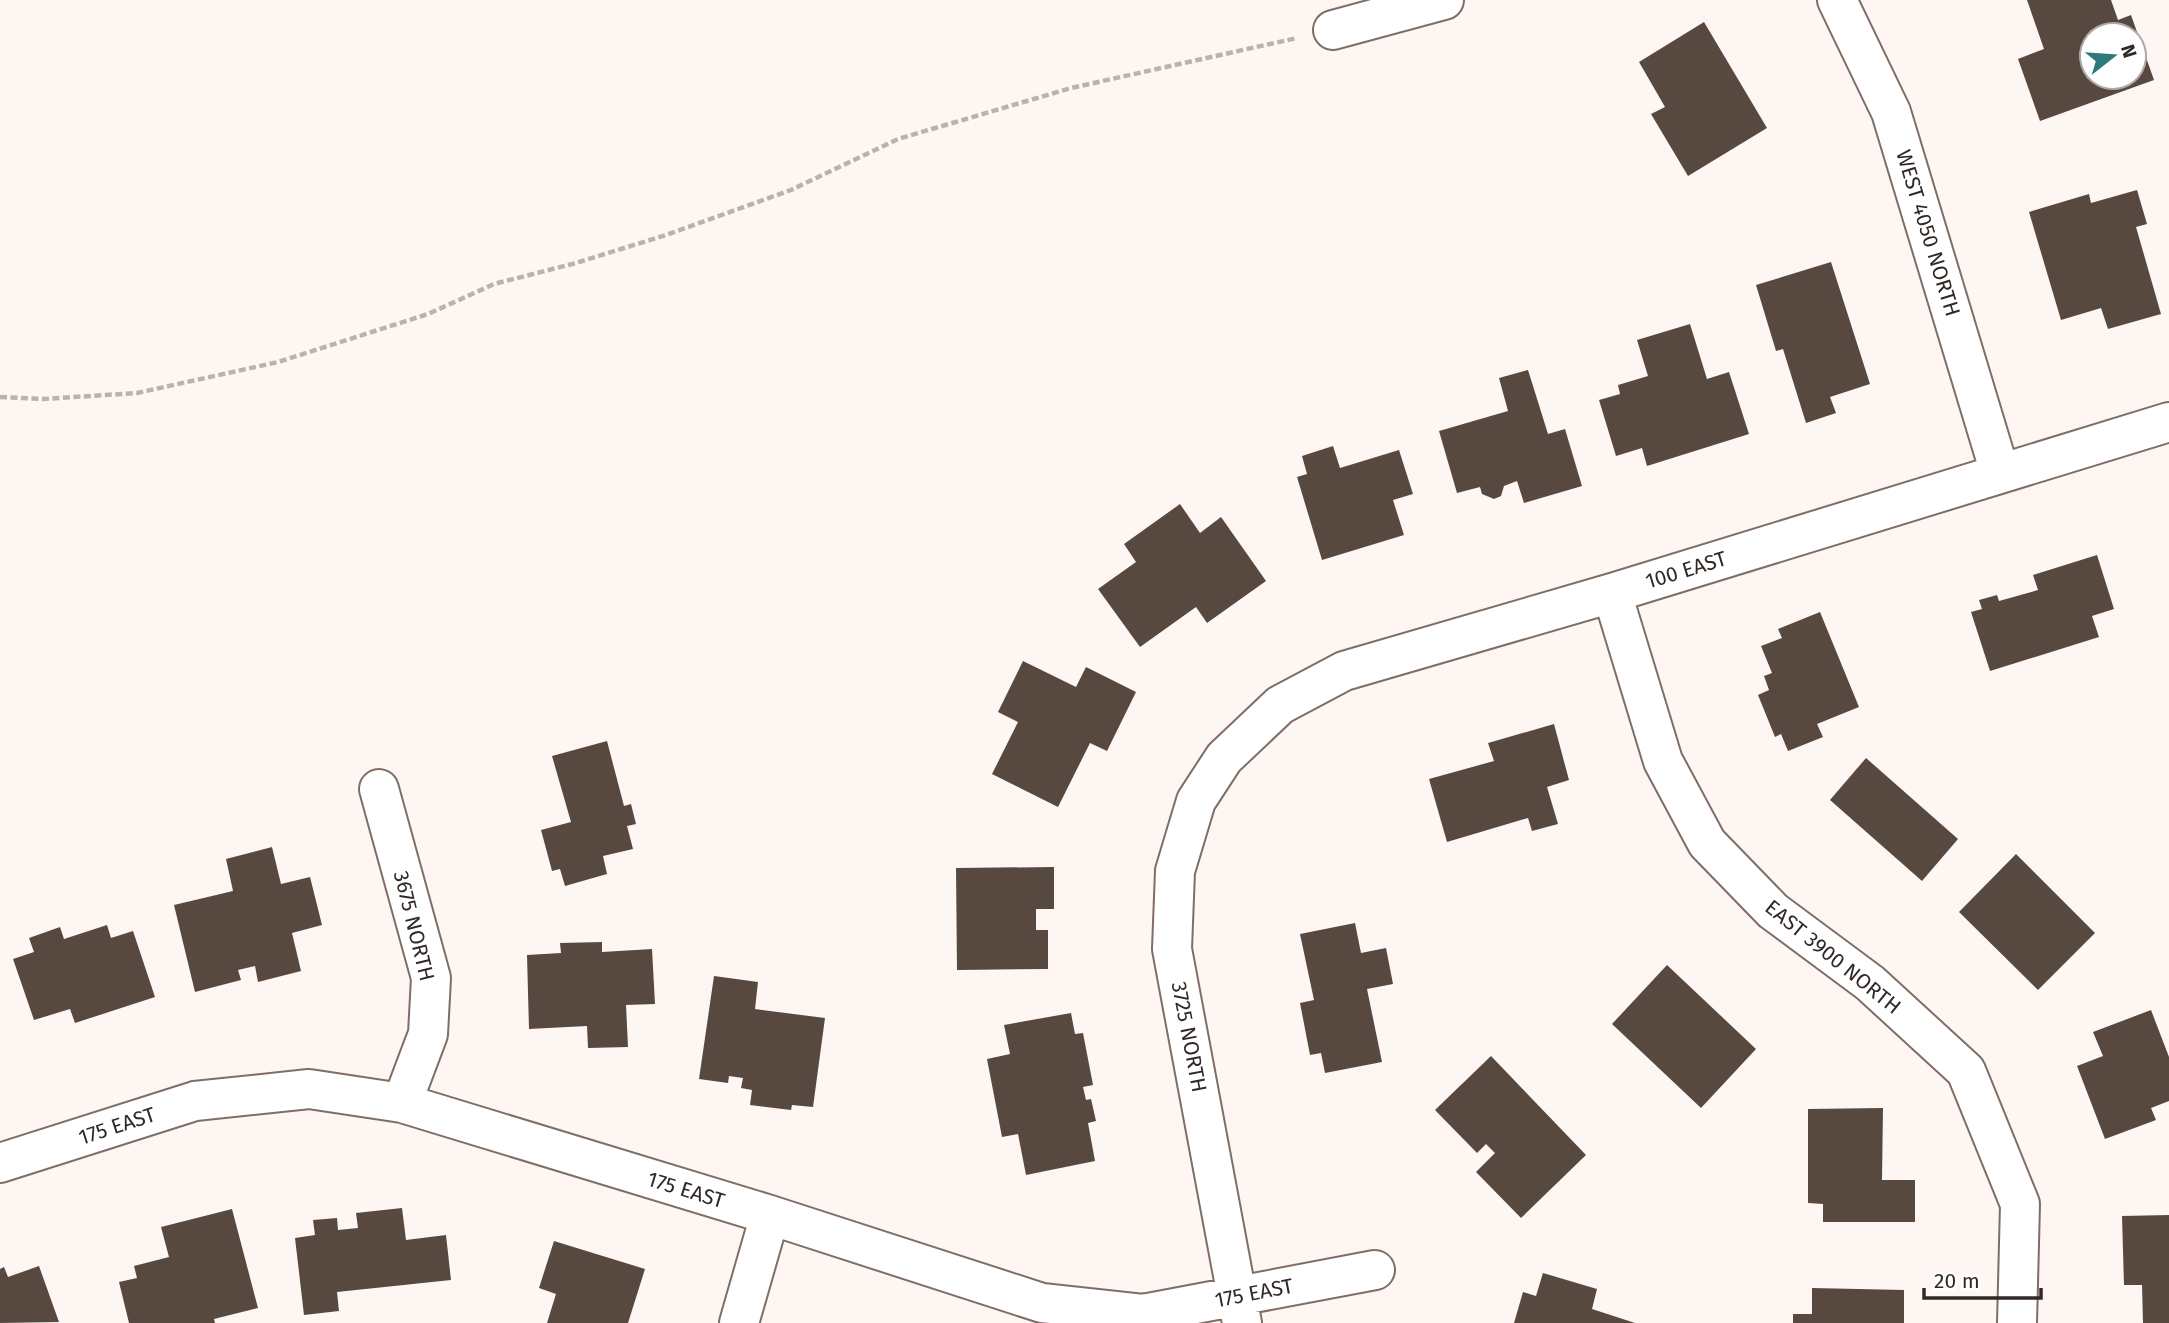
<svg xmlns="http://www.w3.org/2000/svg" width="2169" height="1323" viewBox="0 0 2169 1323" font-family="'Fira Sans',sans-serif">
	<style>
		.building { fill: #584940; fill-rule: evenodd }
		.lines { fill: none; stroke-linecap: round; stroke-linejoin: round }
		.minor-casing { stroke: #7f6e65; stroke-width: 42 }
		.path { stroke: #bab2ae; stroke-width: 4.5; stroke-dasharray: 7 3.5; stroke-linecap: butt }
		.minor { stroke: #fff; stroke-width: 38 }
		.labels { text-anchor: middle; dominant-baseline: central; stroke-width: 7; stroke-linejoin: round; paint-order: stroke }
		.street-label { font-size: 21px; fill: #302925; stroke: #fff }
	</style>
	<rect width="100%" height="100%" fill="#fef6f2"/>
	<!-- building -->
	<path class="building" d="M2027,0H2111L2118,20L2131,15L2154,80L2040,121L2018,59L2044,49ZM2092,35H2134V77H2092Z
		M1704,22L1767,128L1688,176L1651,114L1665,107L1639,62Z
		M2137,190L2147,224L2136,227L2161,314L2108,329L2101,308L2061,320L2029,212L2089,194L2091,203Z
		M1831,262L1870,384L1830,397L1836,413L1806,423L1783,349L1776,351L1756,285Z
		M1690,324L1707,379L1729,372L1749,434L1647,466L1642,448L1616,456L1599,400L1620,394L1618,385L1648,376L1637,340Z
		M1528,370L1548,434L1565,429L1582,486L1524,503L1517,481L1504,486L1501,496L1494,499L1482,494L1480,487L1457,493L1439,431L1508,411L1499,378Z
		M1333,446L1340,468L1399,450L1413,494L1393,500L1404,535L1322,560L1297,477L1307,474L1302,456Z
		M1180,504L1200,533L1221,517L1266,581L1207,623L1196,607L1140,647L1098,589L1136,562L1124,544Z
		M2097,555L2114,609L2092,616L2099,637L1990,671L1971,612L1982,609L1979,600L1997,595L1999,601L2038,590L2033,575Z
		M1820,612L1859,707L1817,724L1823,737L1788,751L1781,734L1775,737L1758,695L1769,690L1764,676L1772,673L1761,646L1782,638L1778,629Z
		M1023,661L1076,687L1086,667L1136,692L1107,751L1090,743L1058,807L992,774L1018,722L998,712Z
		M1554,724L1569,780L1547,787L1558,824L1532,831L1528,818L1447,842L1429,779L1494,761L1488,743Z
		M607,741L624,806L631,804L636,824L627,826L633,849L603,856L607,874L565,886L560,869L552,871L541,830L571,822L552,756Z
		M1866,758L1958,839L1922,881L1830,800Z
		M272,847L281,884L310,877L322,925L292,933L301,971L258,982L255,966L238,970L241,980L195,992L174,905L233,891L226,859Z
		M2016,854L2095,933L2038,990L1959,912Z
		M1054,867V909H1036V930H1048V969L957,970L956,868Z
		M1355,923L1361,953L1386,948L1393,984L1367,989L1382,1062L1325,1073L1321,1053L1310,1055L1300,1003L1314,1000L1300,934Z
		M107,925L111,938L133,931L155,997L75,1023L70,1009L34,1020L13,959L34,952L29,938L60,927L64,939Z
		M602,942V952L652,949L655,1004L626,1005L628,1047L588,1048L587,1026L529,1029L527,955L561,953L560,943Z
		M1667,965L1756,1049L1701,1108L1612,1024Z
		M714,976L758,982L755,1009L825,1018L813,1107L792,1105L791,1110L750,1105L752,1090L741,1088L743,1078L729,1076L728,1083L699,1079Z
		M2151,1010L2169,1057V1101L2151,1108L2156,1120L2105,1139L2077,1066L2103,1056L2093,1032Z
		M1071,1013L1075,1034L1083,1033L1093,1085L1083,1087L1086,1100L1091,1099L1096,1121L1088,1123L1095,1161L1026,1175L1018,1134L1002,1137L987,1059L1010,1054L1004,1025Z
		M1491,1056L1586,1155L1521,1218L1476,1172L1495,1153L1486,1144L1477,1153L1435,1110Z
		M1883,1108L1882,1180H1915V1222H1823V1204L1808,1203V1109Z
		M402,1208L406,1240L446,1235L451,1280L337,1292L339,1311L304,1315L295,1238L315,1235L313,1220L337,1218L338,1230L358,1228L356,1213Z
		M232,1209L258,1308L214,1319L215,1323H129L119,1282L137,1278L134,1266L169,1257L161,1227Z
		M2169,1215V1323H2143L2142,1285H2124L2122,1216Z
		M554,1241L645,1269L628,1323H547L556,1294L539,1288Z
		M39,1266L59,1322L0,1323V1269L4,1267L8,1277Z
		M1543,1273L1597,1289L1592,1309L1635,1323H1514L1523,1292L1536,1296Z
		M1812,1288L1904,1290V1323H1793V1314H1812Z"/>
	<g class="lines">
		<!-- minor casing -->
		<g class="minor-casing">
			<path id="minor" d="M1837,0L1891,112L2000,473
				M1333,30L1444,0
				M1612,593L1663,761L1707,843L1773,911L1870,983L1966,1071L2020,1204L2017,1323
				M379,789L431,978L428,1034L402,1103
				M0,1163L195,1101L309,1089L402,1103L770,1215L1042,1303L1143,1314L1375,1270
				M739,1323L770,1215
				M1242,1323L1172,949L1175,871L1196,801L1224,758L1280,705L1344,671L1612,593L2169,422"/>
		</g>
		<!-- path -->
		<path class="path" d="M0,397L43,399L137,393L278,362L428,314L494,284L576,263L666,235L791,190L898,139L1071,88L1297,38"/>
		<!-- minor -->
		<use href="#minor" class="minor"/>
	</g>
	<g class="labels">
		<!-- street labels -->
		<g class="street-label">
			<text transform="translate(1928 233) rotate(73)">WEST 4050 NORTH</text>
			<text transform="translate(1686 570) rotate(-17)">100 EAST</text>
			<text transform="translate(414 926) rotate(76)">3675 NORTH</text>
			<text transform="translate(1833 957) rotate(39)">EAST 3900 NORTH</text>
			<text transform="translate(1189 1037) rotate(79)">3725 NORTH</text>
			<text transform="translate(117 1126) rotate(-18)">175 EAST</text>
			<text transform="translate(686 1190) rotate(17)">175 EAST</text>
			<text transform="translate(1254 1293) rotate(-11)">175 EAST</text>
		</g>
	</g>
	<!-- north arrow -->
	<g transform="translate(2113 56) rotate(73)"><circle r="33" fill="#ffffff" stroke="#aca9a8" stroke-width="2"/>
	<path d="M0-5L12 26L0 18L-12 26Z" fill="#2f787d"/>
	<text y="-10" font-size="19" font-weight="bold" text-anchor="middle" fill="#302925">N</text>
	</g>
	<!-- scale -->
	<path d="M1924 1288v10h117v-10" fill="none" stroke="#302925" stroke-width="3.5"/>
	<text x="1934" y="1288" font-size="21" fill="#302925" stroke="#ffffff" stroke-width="5" paint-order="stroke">20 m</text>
</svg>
